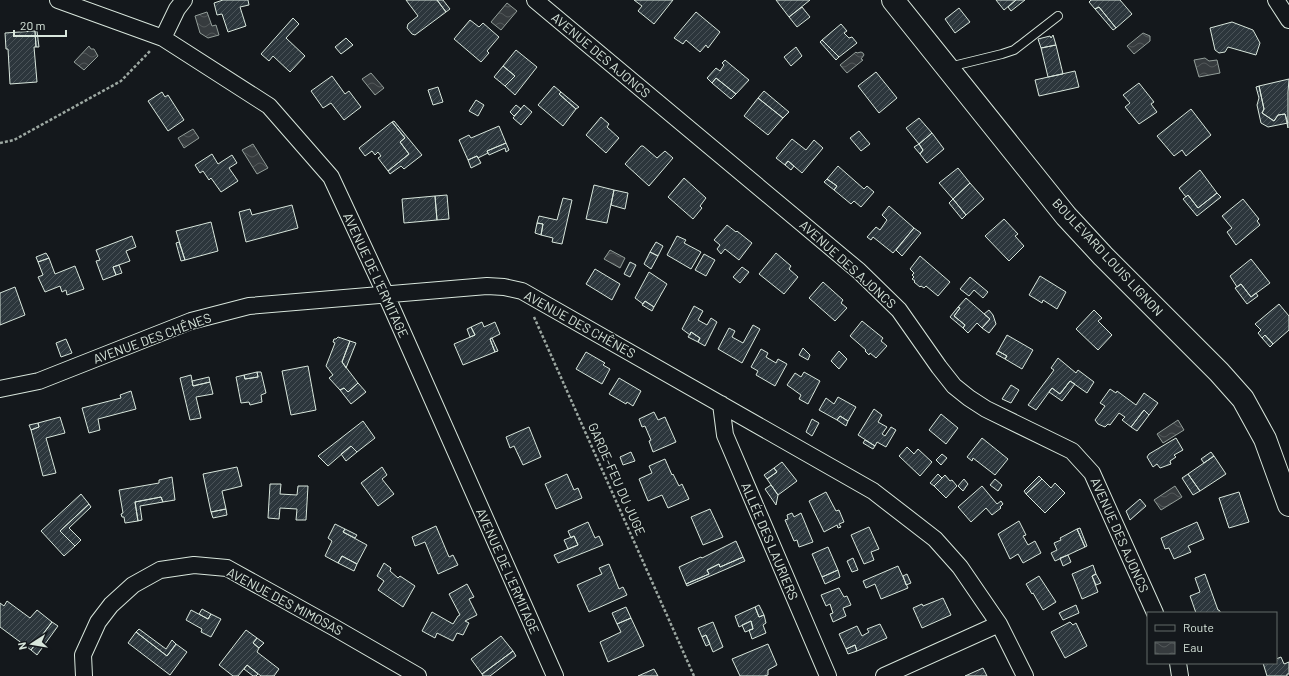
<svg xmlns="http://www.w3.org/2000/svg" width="1289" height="676" viewBox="0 0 1289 676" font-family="Barlow,sans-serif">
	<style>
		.water { fill: url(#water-waves); stroke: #939e99 }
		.building { fill: url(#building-hatch); stroke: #d8e6dc }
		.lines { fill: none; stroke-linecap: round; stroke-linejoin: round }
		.lane-casing { stroke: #d8e6dc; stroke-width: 10 }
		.street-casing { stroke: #d8e6dc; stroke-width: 18 }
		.secondary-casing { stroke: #d8e6dc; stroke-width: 24 }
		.path { stroke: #9da8a2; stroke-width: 2.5; stroke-dasharray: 3 2; stroke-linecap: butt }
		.lane { stroke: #14181c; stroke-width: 8 }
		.street { stroke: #14181c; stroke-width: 16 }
		.secondary { stroke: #14181c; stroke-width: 22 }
		.labels { text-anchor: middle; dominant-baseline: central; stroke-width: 3; stroke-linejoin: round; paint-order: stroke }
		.street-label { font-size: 13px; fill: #d8e6dc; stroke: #14181c }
	</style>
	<defs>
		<pattern id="water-waves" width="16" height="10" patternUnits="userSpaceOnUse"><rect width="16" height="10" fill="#363b3e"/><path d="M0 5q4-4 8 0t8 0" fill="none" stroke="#525759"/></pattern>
		<pattern id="building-hatch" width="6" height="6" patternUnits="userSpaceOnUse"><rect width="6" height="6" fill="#2c363c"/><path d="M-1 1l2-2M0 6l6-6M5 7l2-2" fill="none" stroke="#4a5358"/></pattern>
	</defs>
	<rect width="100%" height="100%" fill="#14181c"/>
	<!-- water -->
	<path class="water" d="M507,3L517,11L501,30L491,22Z
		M207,12L212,26L216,25L219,35L208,38L200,33L195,16Z
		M1143,33L1150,36V41L1134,54L1127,46Z
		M89,46L91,49H94L98,56L84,70L74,62Z
		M856,52L857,53L861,52L863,53L864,55L861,59L863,60L847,73L840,65Z
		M1205,58L1209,61L1217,60L1220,73L1199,77L1194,60Z
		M371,73L384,88L375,95L362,79Z
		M193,129L199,138L184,148L178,138Z
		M253,144L268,168L257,174L242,150Z
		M610,250L625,258L620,268L604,259Z
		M1178,420L1184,430L1163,443L1157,434Z
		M1175,486L1182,497L1161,510L1154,500Z"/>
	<!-- building -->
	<path class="building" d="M223,0H248L249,5L240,7L246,26L228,32L222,14L217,15L214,3Z
		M406,0H437L446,12L415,35L412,34L407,28L408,24L418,16Z
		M437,0H443L450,9L446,12Z
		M634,0H673L654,24L638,11L642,6Z
		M776,0H810L789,17Z
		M996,0H1016L1004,10Z
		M1016,0H1025L1011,11L1008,7Z
		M1091,0H1120L1132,14L1116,28L1099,7L1095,9L1089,2Z
		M802,7L810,17L797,27L789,17Z
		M1099,7L1116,28L1113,30L1095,9Z
		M959,8L970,22L955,33L945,19Z
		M696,12L720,32L708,48L706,45L700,52L686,40L683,44L674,38Z
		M293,18L299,24L286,38L305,56L290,72L273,56L269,61L261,54Z
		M470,20L479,27L483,23L499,37L487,51L489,53L481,62L454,39Z
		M1232,22L1253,30L1260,43L1256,55L1228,47L1225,52L1219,53L1215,50L1210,28Z
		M841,24L847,31L844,33L849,38L852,37L857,43L839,57L822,40Z
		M35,31L36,47H34L37,82L10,84L8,49H6L5,33Z
		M35,31H37L39,47H36Z
		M1053,35L1056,45L1041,48L1038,39L1050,36L1051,38Z
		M346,38L353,45L341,54L335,47Z
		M822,40L839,57L836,60L820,42Z
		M1056,45L1063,74L1048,77L1041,48Z
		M796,47L802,56L791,66L784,57Z
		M516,50L537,67L515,95L505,86L515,76L503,66Z
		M725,60L749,80L736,94L716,78L712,83L707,78L716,68L720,71L724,65L722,63Z
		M503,66L515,76L505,86L494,77Z
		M1075,71L1079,87L1039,96L1035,80Z
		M876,72L897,98L879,113L858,86Z
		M332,76L345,94L349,91L361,107L344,120L331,103L323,108L311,91Z
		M716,78L736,94L731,99L712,83Z
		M1289,79L1288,92V128L1285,114L1278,115L1274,121L1262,113L1264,109L1259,86Z
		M1139,83L1154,102L1151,104L1157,112L1139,124L1125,107L1130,103L1123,95Z
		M554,86L561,92L559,94L576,109L563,126L538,105Z
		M1259,86L1264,109L1262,113L1274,121L1278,115L1285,114L1288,123L1268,127L1261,123L1257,105L1259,98L1256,87Z
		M438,87L443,102L433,105L428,90Z
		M764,91L789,112L783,118L758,98Z
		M162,92L165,97L168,95L184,120L168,131L148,101Z
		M561,92L579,107L576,109L559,94Z
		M758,98L783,118L768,135L744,116Z
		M476,100L484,105L478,116L469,111Z
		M516,105L521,109L514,116L510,112Z
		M524,105L532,112L521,125L513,118Z
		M1191,109L1211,135L1186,156L1182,150L1174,156L1157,136Z
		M601,117L609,124L607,127L619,138L606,153L586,135Z
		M919,118L932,133L919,144L906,128Z
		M394,121L422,155L404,169L401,166L390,174L388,171L409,154L400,142L405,138L392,122Z
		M392,122L405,138L400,142L409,154L388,171L378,158L381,156L378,152L375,155L372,151L365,156L359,148Z
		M499,126L506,143L487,151L488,153L478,158L477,156L468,160L459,140L469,135L471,138Z
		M859,131L870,144L861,151L850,138Z
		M932,133L944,149L927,163L920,154L923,150L919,144Z
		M792,139L806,150L814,140L823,148L802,173L788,161L785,165L776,158Z
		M506,143L509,150L506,152L505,148L489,155L487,151Z
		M919,144L923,150L920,154L914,147Z
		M641,146H643L657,158L665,151L673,158L649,186L625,164Z
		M212,154L218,164L232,155L237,163L229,168L238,181L221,192L211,178L209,180L203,171L200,173L195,165Z
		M477,156L481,163L471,168L468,160Z
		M788,161L794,166L791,170L785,165Z
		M838,166L864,189L867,186L874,192L861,207L854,201L851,204L834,190L837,186L827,179Z
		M958,168L970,183L953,199L939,183Z
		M1200,170L1217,193L1198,208L1188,195L1186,197L1179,188Z
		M684,178L706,198L700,206L702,208L693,219L668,197Z
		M827,179L837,186L834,190L824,182Z
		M970,183L984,199L966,215L953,199Z
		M594,185L614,190L607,223L586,219Z
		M614,190L628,193L625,209L611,205Z
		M1217,193L1221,197L1197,216L1183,199L1188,195L1198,208Z
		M447,195L449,219L437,220L435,196Z
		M435,196L437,220L404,223L402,199Z
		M563,198L572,200L562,244L552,242L553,238L541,235L543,224L537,223L539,216L557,220Z
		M953,199L966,215L962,219L949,203Z
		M1243,199L1259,219L1257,221L1260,225L1236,245L1227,232L1232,228L1222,216Z
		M292,205L298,228L246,242L239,212L250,209L252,215Z
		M889,206L914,228L893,253L873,237L871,240L867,237L876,227L880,230L887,220L882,215Z
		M1004,219L1018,234L1015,236L1024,246L1009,261L985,236Z
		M211,222L218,251L185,260L176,231Z
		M537,223L543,224L541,235L535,233Z
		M727,225L736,232L737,231L752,243L739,260L725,249L721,254L717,249L720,245L714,240Z
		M914,228L921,233L902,256L896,250Z
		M132,236L136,247L126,251L130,261L113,267L116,275L103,280L96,261L100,260L96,250Z
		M677,236L686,240L684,243L701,252L691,269L667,255Z
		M179,242L185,260L181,261L176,243Z
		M656,242L663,246L658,256L650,252Z
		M650,252L658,256L651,269L644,264Z
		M46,253L49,258L38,262L36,257Z
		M776,253L791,266L789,269L798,277L784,294L759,274Z
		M704,254L715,260L706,276L695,270Z
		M920,256L950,282L938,296L926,286L924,288L921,286L920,287L914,282L915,281L912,279L914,277L912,275L914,273L910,269Z
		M49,258L55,274L75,266L84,289L67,295L66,290L62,292L60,286L45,292L38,277L43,275L38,262Z
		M1251,259L1270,283L1251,297L1241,284L1237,287L1230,276Z
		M630,262L636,265L630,277L624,274Z
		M119,265L122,273L116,275L113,267Z
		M742,267L749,272L740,283L733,277Z
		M595,269L620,284L612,300L586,284Z
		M649,272L667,284L654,307L645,301L643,304L635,298Z
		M1040,276L1066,292L1057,309L1043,300L1042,303L1029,295Z
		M970,277L988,292L983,298L974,290L969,296L960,289Z
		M823,282L843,300L841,303L847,308L835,321L809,298Z
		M1241,284L1251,297L1256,293L1258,296L1247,304L1235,288Z
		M15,287L25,315L0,325V293Z
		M966,298L990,319L982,328L977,323L968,333L963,328L965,325L954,316L960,308L958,307Z
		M645,301L654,307L652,311L642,305Z
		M1279,304L1289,316V330L1273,344L1265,335L1262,338L1258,333L1261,330L1255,324Z
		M694,306L703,311L698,320L707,325L711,318L717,322L705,346L698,342L700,338L691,332L690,335L682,329Z
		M958,307L960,308L954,316L965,325L963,328L950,317Z
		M989,310L993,315L996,324L989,333L982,328L990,319L984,314Z
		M1094,310L1102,318L1098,321L1112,335L1098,350L1076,329Z
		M862,321L883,338L881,341L887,346L876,358L870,353L869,355L865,351L866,350L850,336Z
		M482,322L484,327L495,322L500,334L490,339L495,352L463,365L454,344L475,335L471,327Z
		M753,325L760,329L742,363L718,349L729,328L735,331L732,337L743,343Z
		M471,327L475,335L470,337L467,329Z
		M691,332L700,338L698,342L688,337Z
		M1007,335L1033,350L1022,369L1005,359L1007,356L998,351Z
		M1265,335L1273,344L1270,347L1262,338Z
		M338,337L350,341L342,362L358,383L348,392L344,388L340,390L329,378L333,375L326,366L335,343L333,342L334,339H336Z
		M492,338L498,351L495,352L490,339Z
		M66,339L72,353L61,357L56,343Z
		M350,341L356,343L346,368L342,362Z
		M803,348L810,355L808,360L799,355Z
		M761,349L768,353L766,357L776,363L778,359L787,364L775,386L756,375L758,371L751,367Z
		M839,351L847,359L839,369L831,361Z
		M998,351L1007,356L1005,359L996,354Z
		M586,352L605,363L603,365L610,369L602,384L576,369Z
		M1058,358L1076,373L1078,370L1094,382L1087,393L1070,381L1060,394L1052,388L1036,410L1028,405L1054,370L1051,368Z
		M308,366L316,410L291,415L282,371Z
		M257,372H261L266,393L261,395L262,402L250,405L249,402L241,403L236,377L244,375L245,379L258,377Z
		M257,372L258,377L245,379L244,375Z
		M804,372L820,381L808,404L799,399L801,395L787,385L795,373L801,377Z
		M191,375L193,386L210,382L213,394L196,397L201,418L190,420L180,378Z
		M209,377L210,382L193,386L192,381Z
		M619,378L641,391L633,406L627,402L626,404L609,394Z
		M1070,381L1075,384L1062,401L1049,392L1052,388L1060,394Z
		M358,383L366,392L351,404L340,390L344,388L348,392Z
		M1011,385L1019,390L1011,403L1002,399Z
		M1110,389L1116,393L1117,391L1136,405L1144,393L1158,403L1149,415L1144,410L1131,427L1122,420L1125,417L1119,413L1110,425L1108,424L1105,427L1098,424L1095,420L1105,406L1100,403Z
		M131,391L136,409L98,419L100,430L89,433L82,408L121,398L120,395Z
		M838,397L856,407L848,421L840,416L837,420L819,410L826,398L834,404Z
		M874,409L882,415L878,422L887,427L882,434L885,436L891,427L896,430L886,447L877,442L875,446L858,435Z
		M1144,410L1149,415L1137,431L1131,427Z
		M654,412L658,420L665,417L676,442L653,452L649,441L651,440L645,426L642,427L639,419Z
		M941,414L958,428L946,444L929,430Z
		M840,416L848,421L846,426L837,420Z
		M60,417L65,433L46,438L56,473L43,476L31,430L39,427L38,423Z
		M812,419L819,423L812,436L806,432Z
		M363,421L375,438L357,452L351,446L328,466L318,456Z
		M38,423L39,427L31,430L29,425Z
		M529,427L541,457L523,465L514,446L510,448L506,437Z
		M982,438L1008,459L995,475L973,458L972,461L967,457Z
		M1176,438L1183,450L1174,455L1176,457L1170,461L1171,464L1160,468L1157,464L1153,467L1147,457L1149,454Z
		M865,440L875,446L873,449L863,443Z
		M351,446L357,452L346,461L341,454Z
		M907,447L914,454L918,449L932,462L920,476L899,456Z
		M631,452L635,461L623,465L620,457Z
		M1211,452L1214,456L1204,463L1201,459Z
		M942,454L947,458L941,465L936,460Z
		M1214,456L1226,474L1200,491L1188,474Z
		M665,459L672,475L673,474L679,486L682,484L689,499L668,508L662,495L648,501L639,479L652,473L649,466Z
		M782,462L797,481L778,495L767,479L777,472L774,468Z
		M237,467L242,486L222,491L226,509L211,512L203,474Z
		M382,467L387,475L382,479L394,494L378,506L361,483Z
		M774,468L777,472L767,479L764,475Z
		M567,474L574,490L578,488L582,498L556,509L545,484Z
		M938,474L942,478L934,486L930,483Z
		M1188,474L1200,491L1193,495L1182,478Z
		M945,475L950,481L952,480L957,486L946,498L934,486Z
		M1039,476L1042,479L1026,494L1024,491Z
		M172,477L175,500L163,502L161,497L135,502L138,521L125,523L124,517H122L121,514L123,513L119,490L159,483V480Z
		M964,479L968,484L963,491L958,486Z
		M995,479L1002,485L998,491L990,485Z
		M1042,479L1051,488L1055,483L1065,493L1045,513L1026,494Z
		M270,484H281L280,494L297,495L298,486H308L306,520H296L297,509L280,508L279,519L268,518Z
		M771,485L778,495L776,505L765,489Z
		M982,486L997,504L1001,501L1003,504L1000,507L1001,508L992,515L986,508L971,522L958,507Z
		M826,492L836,511L839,510L844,522L839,524L841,527L838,528L837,525L824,532L809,501Z
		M1239,492L1249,522L1229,528L1219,498Z
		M81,494L89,504L60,531L75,546L64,556L41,531Z
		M161,497L163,502L140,506L142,520L138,521L135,502Z
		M1140,499L1146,506L1130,520L1126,511Z
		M89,504L91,507L69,528L81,540L75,546L60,531Z
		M226,509L227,515L213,518L211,512Z
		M710,509L723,537L703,545L691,517Z
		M792,513L794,517L801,513L813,542L799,547L797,540L794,541L785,520L788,519L787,515Z
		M1019,521L1026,535L1023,536L1028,545L1035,541L1041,553L1023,563L1018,554L1010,559L998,534Z
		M588,522L595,538L599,536L603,545L558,563L554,555L578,545L574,536L571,538L568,531Z
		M1197,522L1204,539L1188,546L1191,552L1174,559L1169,548L1165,549L1161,538Z
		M335,524L345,529L343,532L367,545L357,564L342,556L338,563L325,556L332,541L328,538Z
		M436,526L449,557L453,555L458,565L438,574L425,542L415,546L412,537Z
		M869,527L879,549L871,552L874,560L864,564L851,535Z
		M1080,528L1087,546L1085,547L1077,529Z
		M345,529L357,535L355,538L343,532Z
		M1077,529L1085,547L1055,561L1051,553L1057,550L1054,543L1061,540L1060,538Z
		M574,536L578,545L568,549L564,540Z
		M736,541L743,557L720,567L719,564L707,570L709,574L686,584L679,567L701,557L702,558Z
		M828,547L838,570L822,577L812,554Z
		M1068,555L1071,562L1063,566L1060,558Z
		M342,556L357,564L354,571L338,563Z
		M743,557L745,561L687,586L686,584L709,574L707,570L719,564L720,567Z
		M853,558L858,570L852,572L847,561Z
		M384,563L391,568L390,571L398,578L400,576L415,586L403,607L378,590L384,581L377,576Z
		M609,564L619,589L623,587L627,595L589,612L577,585L602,574L599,568Z
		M1093,565L1096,574L1092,576L1098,592L1082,599L1072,574Z
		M898,566L908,588L881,599L875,584L866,588L863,581Z
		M838,570L840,577L825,584L822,577Z
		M907,574L911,583L906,585L903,576Z
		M1096,574L1101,583L1096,585L1092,576Z
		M1205,574L1218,610H1219L1221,613H1196L1190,596L1200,592L1195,578Z
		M1039,576L1056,602L1043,610L1033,593L1032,594L1026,584Z
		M467,584L474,597L469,599L477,615L465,621L469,623L463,635L457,633L453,641L437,633L435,638L422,631L432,612L453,624L458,616L460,615L449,594Z
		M839,588L844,597L847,596L851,605L843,608L846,616L833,622L830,614L833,613L830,604L826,606L821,595Z
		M943,598L951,615L922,628L913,608L922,604L923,606Z
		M7,601L30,618L37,610L52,622L31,650L0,627V603L4,606Z
		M759,605L764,615L759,617L755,607Z
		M1076,605L1079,613L1063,620L1059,613Z
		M626,607L631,618L617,624L612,613Z
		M755,607L759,617L764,615L766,623L763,625L766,633L752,639L749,630L753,629L751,621L739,627L735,616Z
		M202,609L211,614L208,619L199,614Z
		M191,610L208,619L211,614L221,619L211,637L201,632L202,629L186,620Z
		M631,618L644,646L608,662L600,642L621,632L617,624Z
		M751,621L753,629L745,632L742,625Z
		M52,622L58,626L37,655L31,650Z
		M713,622L723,647L713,652L706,635L702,637L698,628Z
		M1070,622L1073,625L1076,623L1087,646L1065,658L1051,632Z
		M880,624L887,638L857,651L855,645L846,649L839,634L857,626L862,636L869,632L867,629Z
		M139,629L166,649L172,640L176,644L167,656L136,632Z
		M246,630L257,638L253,643L259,648L257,652L279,669L274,676H261L247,665L238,676H233L219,665Z
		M136,632L167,656L176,644L187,652L170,675L128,643Z
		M706,635L710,644L706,646L702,637Z
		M501,636L513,651L482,674L471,659Z
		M257,638L264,643L259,648L253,643Z
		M768,644L777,665L768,670V675L764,676H740L732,659Z
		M855,645L857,651L848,654L846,649Z
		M513,651L516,656L490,676H483L482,674Z
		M1281,657L1284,664L1289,662V674H1287V676H1267L1263,663H1276V659Z
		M247,665L258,674L256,676H253L244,669Z
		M983,668L987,676H965Z
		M654,669L658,676H638Z"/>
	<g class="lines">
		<!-- lane casing -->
		<g class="lane-casing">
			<path id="lane" d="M949,67L1002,54L1014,50L1058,16"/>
		</g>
		<!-- street casing -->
		<g class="street-casing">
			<path id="street" d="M58,0L163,38L269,106L331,177L391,306L555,676
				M535,0L859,271L899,310L939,367L954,386L969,398L986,409L1072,451L1092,473L1155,613
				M1276,0L1289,20
				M163,38L177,9L184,0
				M0,389L39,381L191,321L249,306L487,286L504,287L522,291L873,491L935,539L960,567L999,624L1025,676
				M721,404L725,435L828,676
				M1178,663L1180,676
				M84,676L83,655L98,622L111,605L133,585L160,570L194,565L227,568L335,628L418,676
				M884,676L999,624"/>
		</g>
		<!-- secondary casing -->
		<g class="secondary-casing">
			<path id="secondary" d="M893,0L1066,216L1103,256L1219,372L1243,399L1265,439L1289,505"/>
		</g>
		<!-- path -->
		<path class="path" d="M0,143L14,140L121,81L151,50
			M534,317L694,676"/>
		<!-- lane -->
		<use href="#lane" class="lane"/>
		<!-- street -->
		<use href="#street" class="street"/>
		<!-- secondary -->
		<use href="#secondary" class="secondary"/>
	</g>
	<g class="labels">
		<!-- street labels -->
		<g class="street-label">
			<text transform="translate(601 55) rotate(40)">AVENUE DES AJONCS</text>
			<text transform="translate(1108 257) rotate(47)">BOULEVARD LOUIS LIGNON</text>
			<text transform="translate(848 264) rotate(42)">AVENUE DES AJONCS</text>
			<text transform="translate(376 275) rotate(65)">AVENUE DE L'ERMITAGE</text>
			<text transform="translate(580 324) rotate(29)">AVENUE DES CHÊNES</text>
			<text transform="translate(152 338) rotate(-20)">AVENUE DES CHÊNES</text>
			<text transform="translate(617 479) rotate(66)">GARDE-FEU DU JUGE</text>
			<text transform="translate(1120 535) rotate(66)">AVENUE DES AJONCS</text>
			<text transform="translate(770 541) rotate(67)">ALLÉE DES LAURIERS</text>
			<text transform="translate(508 571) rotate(66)">AVENUE DE L'ERMITAGE</text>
			<text transform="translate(285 601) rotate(28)">AVENUE DES MIMOSAS</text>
		</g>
	</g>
	<!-- legend -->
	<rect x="1147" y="612" width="130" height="52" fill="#14181c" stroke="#626a69"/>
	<rect x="1155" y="625" width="20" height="6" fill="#14181c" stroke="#626a69"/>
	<text x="1183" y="632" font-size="12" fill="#d8e6dc">Route</text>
	<rect x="1155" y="642" width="20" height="12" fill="url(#water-waves)" stroke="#626a69"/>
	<text x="1183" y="652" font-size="12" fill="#d8e6dc">Eau</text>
	<!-- north arrow -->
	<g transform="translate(32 644) rotate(258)" stroke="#14181c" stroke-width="3" paint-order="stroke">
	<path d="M0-3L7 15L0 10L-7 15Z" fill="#d8e6dc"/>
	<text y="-6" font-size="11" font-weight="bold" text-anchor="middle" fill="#d8e6dc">N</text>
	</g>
	<!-- scale -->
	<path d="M14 30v6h52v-6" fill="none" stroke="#d8e6dc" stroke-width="2"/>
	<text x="20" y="30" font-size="12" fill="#d8e6dc" stroke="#14181c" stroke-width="3" paint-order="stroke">20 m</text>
</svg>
